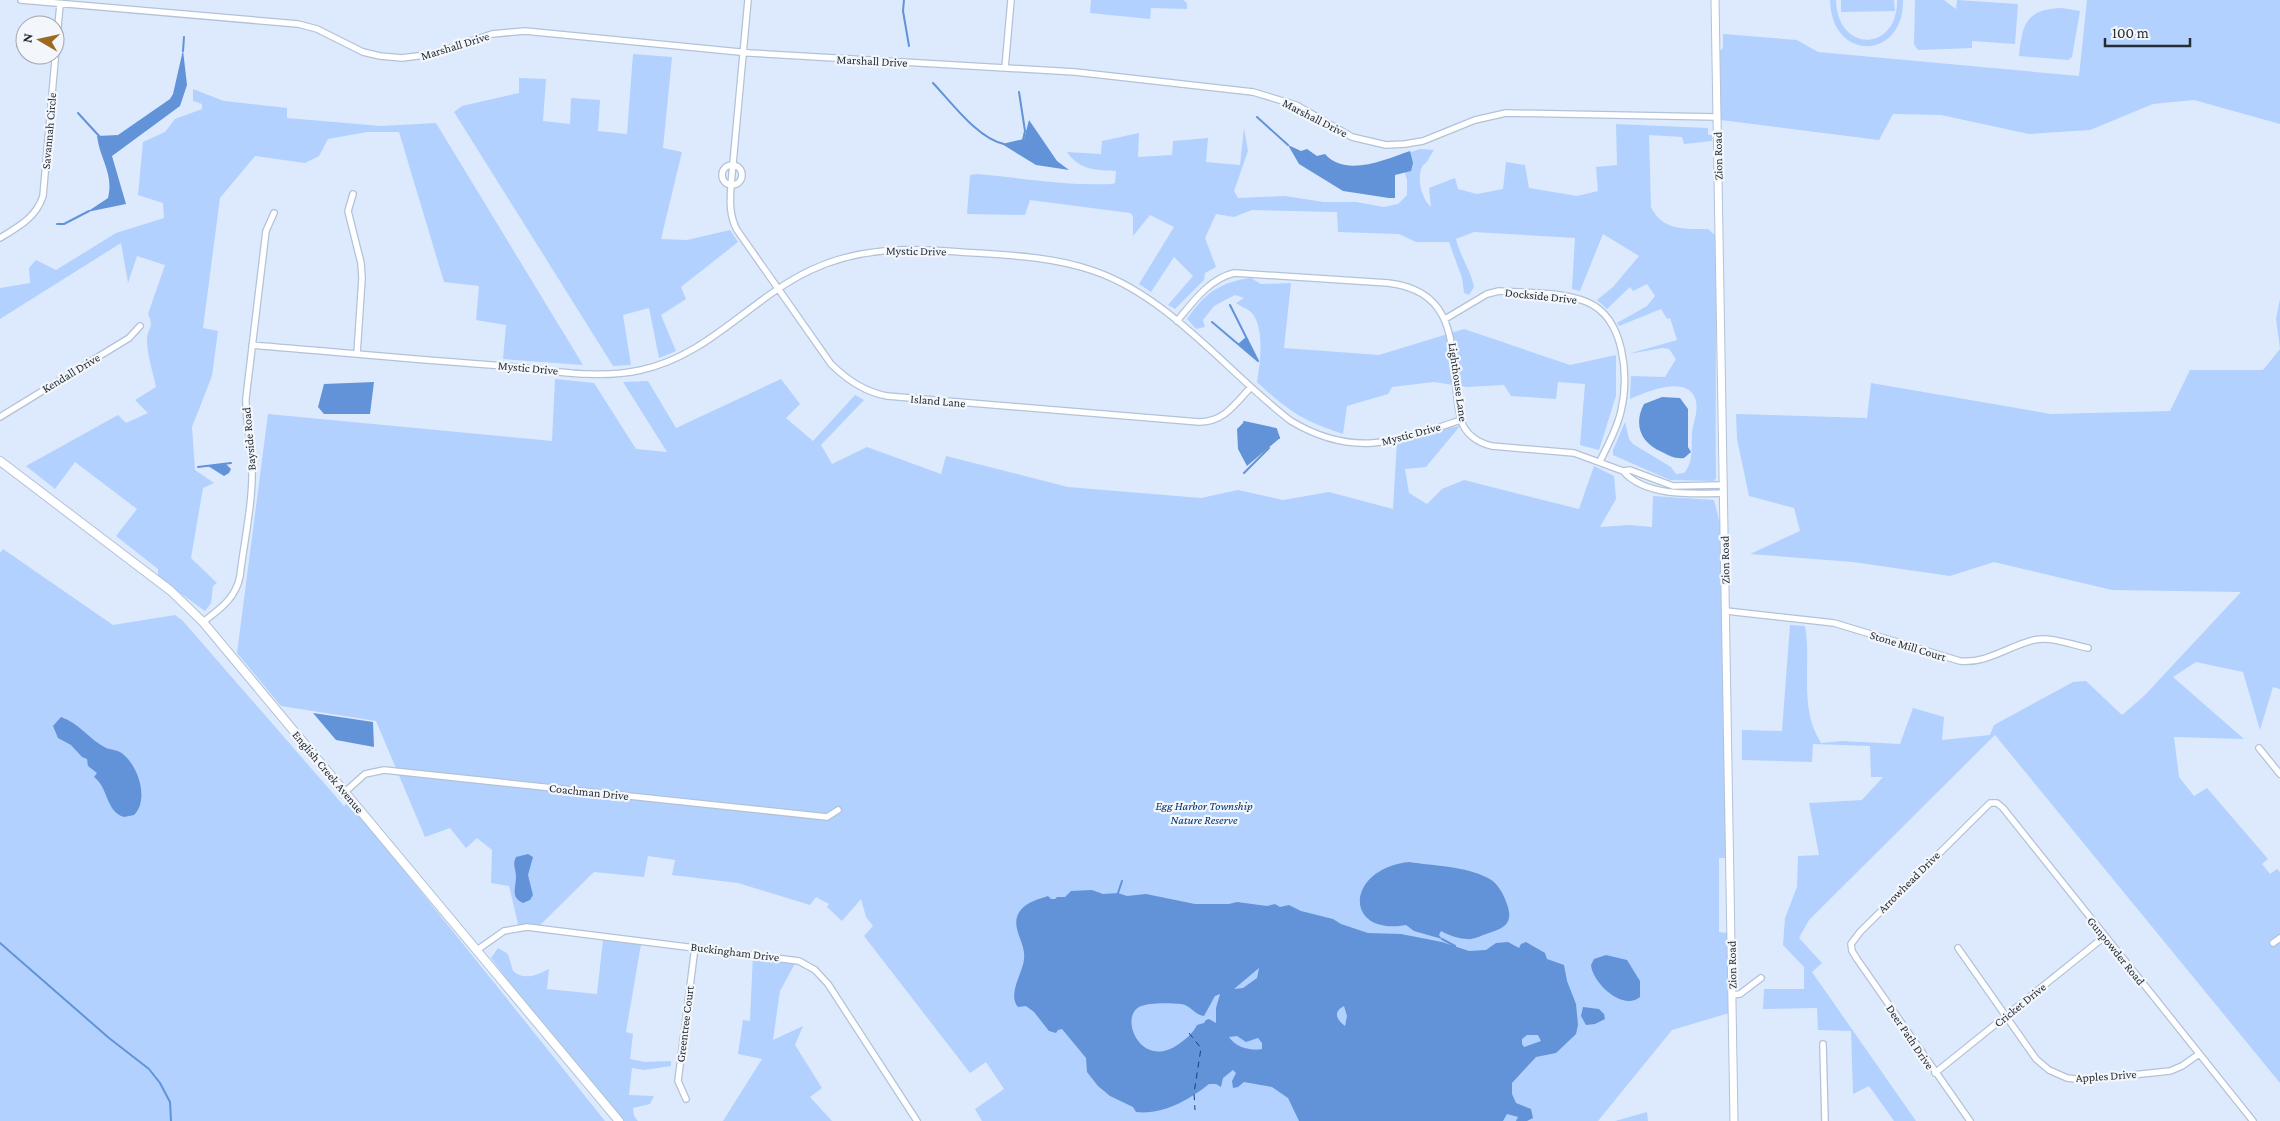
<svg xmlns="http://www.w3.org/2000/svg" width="2280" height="1121" viewBox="0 0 2280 1121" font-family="'Crimson Pro',serif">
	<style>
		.green { fill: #b2d1fe }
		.water { fill: #6293d8; fill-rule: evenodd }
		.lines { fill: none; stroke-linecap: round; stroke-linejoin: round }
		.stream { stroke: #6293d8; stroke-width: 2 }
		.ferry { stroke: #11417f; stroke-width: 1; stroke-dasharray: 6 5; stroke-linecap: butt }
		.minor-casing { stroke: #b2c2d8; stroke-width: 8 }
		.tertiary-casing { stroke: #b2c2d8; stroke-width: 9 }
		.secondary-casing { stroke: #b2c2d8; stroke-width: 10 }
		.minor { stroke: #fff; stroke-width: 5.5 }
		.tertiary { stroke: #fff; stroke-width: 7 }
		.secondary { stroke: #fff; stroke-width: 8 }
		.labels { text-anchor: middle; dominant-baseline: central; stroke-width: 4.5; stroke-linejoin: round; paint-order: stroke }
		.street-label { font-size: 12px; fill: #262c35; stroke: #f3f7fb }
		.park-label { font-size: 12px; font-style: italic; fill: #00316e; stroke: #f3f7fb }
	</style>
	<rect width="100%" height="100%" fill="#ddeafd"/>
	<!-- green -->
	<path class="green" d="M1091,0H1183L1187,3V9L1151,8L1150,19L1090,13Z
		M1830,0H1836C1837,53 1898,53 1897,0H1903C1904,61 1831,62 1830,0Z
		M1841,0H1894L1895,11L1841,12Z
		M1915,0H1944L1956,9L1957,0L2018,4L2015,44L1972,41V48L1918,50L1914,44Z
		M2087,0H2280V124L2194,100L2153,104L2090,130L2029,134L1941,115L1893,114L1879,140L1721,120L1720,51L1723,48V34L1797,40L1818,52L2079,76Z
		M2062,8L2080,11L2072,57L2068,60L2019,56C2022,23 2027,9 2062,8Z
		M633,54L672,57L663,148L682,152L661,239L687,240L730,230L738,242L681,287L686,299L661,315L676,351L659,358L649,308L623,315L631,365L613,366L454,112L462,106L519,93V78L546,79L543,121L570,124L571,98L600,100L598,131L627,134Z
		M193,89L224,101L287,108V118L381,126L436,123L583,365L503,359L506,325L476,320L479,286L444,282L399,132H367L328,139L319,156L305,163L255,156L220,198L203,328L218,331L212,376L192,427L195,470L214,483L203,488L191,558L217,583L213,586L211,603L205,611L158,577V569L116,536L137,509L75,462L55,489L26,466L118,415L126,423L148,413L135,400L156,387C153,372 147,355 147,340C147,328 155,328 148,314L165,265L137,256L128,283L121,243L0,319V288L30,283L29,268L36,260L56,270L116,233L164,218L163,203L138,195L143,142L165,132L175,119L202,109V104L193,101Z
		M1616,124L1708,128V135H1712V141L1684,144L1682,137L1649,135L1651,207C1662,231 1686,229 1708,229L1715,235C1717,316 1715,397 1716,478L1714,481L1670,480L1613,455V450L1625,422L1629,439L1633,444L1671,467L1676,474L1684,473C1694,462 1691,446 1692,432C1694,421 1698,412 1696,401C1689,373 1646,392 1630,399L1631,376L1665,377L1676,359L1669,349L1663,348L1628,354L1677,340L1670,318L1667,319L1661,309L1619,326L1617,323L1647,306L1655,296L1647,284L1633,291L1630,287L1607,309L1597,300L1613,287L1639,256L1603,234L1580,291L1572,289L1575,238L1474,232L1456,239C1460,256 1471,271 1474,287L1469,295L1464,293L1462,278L1449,242H1416L1399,234L1338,232L1337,212L1252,210L1234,217L1216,214L1205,238L1216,267L1205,273L1204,280L1175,309L1168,305L1193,276L1174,257L1151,292L1139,284L1174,227L1150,215L1133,236V216L1130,213L1030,200L1025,215L967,214L970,175L977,174C1022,178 1067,186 1112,184L1115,183L1116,171C1096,170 1079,170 1067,152L1101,154L1102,141L1139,133L1138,157L1172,155L1173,141L1208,138L1206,162L1240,165L1244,128L1248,151L1234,191L1238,198L1285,196L1324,202H1356L1384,207L1398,204L1407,195V180L1400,156L1420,149L1434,150L1426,163L1423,165C1416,177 1421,198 1431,207L1429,188L1455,178L1458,189L1477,194L1503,189L1506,162L1525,165L1529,188L1577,196L1598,191L1596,167L1617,165Z
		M1251,278L1261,284L1291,283L1284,348L1379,355L1464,329L1570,365L1616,355V396L1599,450L1580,445L1585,384L1558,382L1556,399L1511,396L1504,385L1467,387L1434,382L1392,387L1388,394L1347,406L1343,434C1303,421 1288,411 1257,382C1260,364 1265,329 1252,313C1248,309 1240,306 1236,303L1244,298L1235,295L1214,306L1203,320L1205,327L1196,329L1187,319C1205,293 1220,282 1251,278Z
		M2280,299V689L2273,687L2260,730L2243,672L2196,662L2173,677L2244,739L2174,737L2179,777L2194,796L2207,788L2268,859L2262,864L2270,874L2277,869L2280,872V1083L1995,735L1809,920L1799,938L1822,963L1812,972L1916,1121H1894L1869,1086L1853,1094L1851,1031L1818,1030L1817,1008L1763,1009L1764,989H1804V967L1783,945L1785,918L1797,887L1798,856L1819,855L1809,803L1862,800L1883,777H1871L1870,746L1813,744L1812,762L1742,760V730L1782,731L1790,625L1805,626C1812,665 1798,707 1821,743L1842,741L1900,744L1913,708L1944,717L1942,740L1990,735L1994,725L2073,682L2086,681L2122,715L2144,696L2241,592L2112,590L1994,562L1950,576L1853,562L1750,554L1800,531L1794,508L1749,496L1737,439L1736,414L1867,418L1871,383L2051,414L2170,411L2190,370H2263L2280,349L2276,319Z
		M555,379L594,383L636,449L667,452L623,382L648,381L676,428L781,379L800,404L786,418L813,441L855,395L864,400L821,445L832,464L867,447L941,474L946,456L1068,487L1201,498L1238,490L1283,500L1329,492L1393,509L1397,441L1430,431L1460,426L1426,467L1405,469L1409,493L1427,504L1442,489L1464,480L1579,509L1594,466L1614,476L1616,499L1600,527L1630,525L1652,527L1653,496L1714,500L1720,524L1726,858H1719V932L1727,933L1729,1013L1672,1030L1598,1121H982L975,1109L1004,1089L986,1062L970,1073L864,936L873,926L866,917L861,899L842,921L827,907L829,904L816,897L810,905L738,883L672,875L675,860L648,856L644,877L594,872L536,929L519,928L509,886L491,883L492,850L477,838L466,848L450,828L425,837L376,721L281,706L237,653L268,414L552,441Z
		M3,549L113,625L175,615L183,621L344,806L349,802L605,1121H0V553Z
		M603,940L641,944L626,1032L633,1034L630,1059L645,1062L671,1061V1066L644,1070L632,1068L629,1095L654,1096L650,1104L633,1108L634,1116L638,1121H624L517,993L491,958L498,948L508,954L513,971C525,981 537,975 549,969L547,989L597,994Z
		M753,954L797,960L780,991L773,1040L803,1026L795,1045L822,1088L810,1097L832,1121H723L762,1059L738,1054L743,1020L750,1021Z
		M1647,1112L1648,1121H1615Z"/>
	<!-- water -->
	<path class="water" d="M183,50L187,85L180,106L112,156L126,204L87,212L108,198C114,173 100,160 97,136L118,135L170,99L173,94Z
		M1029,120L1057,161L1069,170L1036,165L1002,144L1024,139Z
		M1288,145L1301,151L1307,149L1317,156L1325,154C1346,178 1386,159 1410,151L1413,163L1411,171L1395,175V198H1389L1343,191L1299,164Z
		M1246,337L1258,361L1238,344Z
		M374,382L370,414H324L318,407L324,384Z
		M1662,397L1680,398L1688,409V447L1691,452L1684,458C1675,459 1670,456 1662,452C1641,443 1633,425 1644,404Z
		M1244,422L1276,429L1280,438L1247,466L1238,449L1237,429Z
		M226,464L231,469L229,473L224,476L208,466Z
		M313,713L373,722L374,747L336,740Z
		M61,717C79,723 90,740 106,748C112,750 119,750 124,755C139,768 149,800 134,815L124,817C105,811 109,788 94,777L97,773L88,766L87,759L82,757L71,745L58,738L53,726Z
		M528,854L533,857L528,875L533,895L530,900L523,903C510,897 516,888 516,877C516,869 512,865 516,857Z
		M1409,862C1434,866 1465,866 1488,878C1496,882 1502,891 1505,899C1515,922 1507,928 1486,934C1480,936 1473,940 1467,939C1459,939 1448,935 1441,931L1439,935L1442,939L1414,931L1406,925C1343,936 1345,869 1409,862Z
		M1092,890L1103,894L1118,893L1127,896L1146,894L1195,904H1229L1237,902L1267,906L1275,904L1280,907L1289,905L1301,911L1333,919L1341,924L1368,933L1401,934L1442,942L1469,951L1486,950L1496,943L1508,942L1519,948L1521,944L1526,942L1545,953L1547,959L1564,965L1567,981L1576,1004L1578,1025L1576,1034L1556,1053L1536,1057L1512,1083V1094L1516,1103L1531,1109L1533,1118L1527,1121H1516L1518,1117L1507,1114L1503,1121H1299L1288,1098L1272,1087L1244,1082L1238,1087L1233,1088L1232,1081L1236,1073L1233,1070L1223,1078L1221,1087L1216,1084H1209C1189,1100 1163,1115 1136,1112L1133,1107L1110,1096L1098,1086L1087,1072L1086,1058L1062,1029L1058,1030L1056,1033L1049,1031L1034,1012L1026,1006L1018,1007C1007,994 1023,973 1024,959C1026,944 1013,931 1017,917C1022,903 1036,900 1048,896L1051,899H1055L1057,897H1065L1071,891ZM1259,968L1257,978L1243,988L1234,989ZM1220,994L1216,1008V1023L1209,1019L1206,1020L1204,1023L1197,1025C1192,1034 1187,1038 1179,1044C1141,1071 1119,1018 1139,1007C1149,1002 1170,1003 1181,1004C1191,1005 1194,1015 1204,1016L1215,996ZM1344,1006L1347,1016L1345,1026C1336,1019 1333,1012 1344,1006ZM1527,1035H1538L1541,1041L1524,1047L1522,1044V1039ZM1237,1036L1246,1042L1258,1038L1262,1043V1049C1252,1051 1236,1048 1229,1037Z
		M1606,955L1627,960L1640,981V997C1623,1011 1593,984 1591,965L1594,959Z
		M1583,1007L1599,1009L1604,1014L1605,1019L1595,1024L1586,1025L1581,1016Z"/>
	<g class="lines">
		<!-- stream -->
		<path class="stream" d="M904,0L903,11L909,46
			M183,51L184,37
			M933,83C951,102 978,139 1004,144
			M1019,92L1025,131L1023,140
			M78,113L100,137
			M1257,117L1288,145
			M57,224H64L89,211
			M1212,322L1258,361L1230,305
			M1244,422L1276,429L1279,438
			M198,467L231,463
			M1244,473L1269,448
			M1118,893L1122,881
			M1442,939L1455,946
			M0,943L109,1038L149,1069L160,1083L170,1102L171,1121"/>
		<!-- ferry -->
		<path class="ferry" d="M1189,1033L1201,1048L1194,1093L1195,1110"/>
		<!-- minor casing -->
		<g class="minor-casing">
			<path id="minor" d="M21,0L298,24L317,29L363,52L380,56L402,58L433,54L492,34L525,31L750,53L1075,72L1253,92L1296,105L1352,137L1386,145L1405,144L1423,141L1475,120L1506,113L1717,117
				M748,0L731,185C730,201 729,215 737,230L831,364C847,380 865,392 887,396L1199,422C1224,422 1235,404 1251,387
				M1005,68L1011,0
				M722 175a10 10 0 1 1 20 0a10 10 0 1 1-20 0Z
				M353,194L348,211L361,263L362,278L357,354
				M0,238C18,227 36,218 43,196L60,4
				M1445,319L1487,294L1499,291C1527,293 1561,291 1587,302C1625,318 1629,376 1621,411C1617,429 1608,445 1600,461
				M1177,321C1193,302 1209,279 1234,273L1388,283C1468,292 1447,365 1461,420C1465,434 1478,443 1492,446L1574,453L1623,471
				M252,345C337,352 421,360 506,366C549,370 598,380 641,370C708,356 751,298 811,270C860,247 907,248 960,252C1005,255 1051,256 1094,271C1170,297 1228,373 1291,421C1354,459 1398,441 1461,420
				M0,417L129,338L140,326
				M1723,485L1673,486L1630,470L1623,471C1645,497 1693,494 1723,493
				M1726,611L1834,623L1960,661C1986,664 2009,646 2034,640C2051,636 2072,645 2088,648
				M203,622C220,609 236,598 240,576C244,541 253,503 252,467C252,444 245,422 246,398L266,231L274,213
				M2259,748L2280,774
				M345,792L365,774L384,770L827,817L838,810
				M2273,943L2280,938
				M1958,948L2036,1059L2049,1070L2067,1078L2084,1080L2170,1071L2182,1066L2199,1054
				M477,950L504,931L527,927L799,961L815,970L828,984L917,1121
				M1732,995L1740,994L1761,978
				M1823,1044L1825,1121
				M1935,1073L2104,937
				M686,1099L678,1081L695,947
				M1970,1121L1857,959L1852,951L1851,944L1860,932L1990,803H1997L2003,808L2253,1121"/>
		</g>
		<!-- tertiary casing -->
		<g class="tertiary-casing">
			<path id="tertiary" d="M1715,0L1734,1121"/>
		</g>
		<!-- secondary casing -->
		<g class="secondary-casing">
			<path id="secondary" d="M0,461L171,591L203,622L619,1121"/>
		</g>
		<!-- minor -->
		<use href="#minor" class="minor"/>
		<!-- tertiary -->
		<use href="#tertiary" class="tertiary"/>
		<!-- secondary -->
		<use href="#secondary" class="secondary"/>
	</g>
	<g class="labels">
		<!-- street labels -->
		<g class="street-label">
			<text transform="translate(455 46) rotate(-17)">Marshall Drive</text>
			<text transform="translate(872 61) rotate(3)">Marshall Drive</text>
			<text transform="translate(1315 118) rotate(27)">Marshall Drive</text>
			<text transform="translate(49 131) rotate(-85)">Savannah Circle</text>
			<text transform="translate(1718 156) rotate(-91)">Zion Road</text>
			<text transform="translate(916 251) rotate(1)">Mystic Drive</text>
			<text transform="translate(1541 296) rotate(6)">Dockside Drive</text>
			<text transform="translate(528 368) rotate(5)">Mystic Drive</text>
			<text transform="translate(71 373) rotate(-31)">Kendall Drive</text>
			<text transform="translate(1458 382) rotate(82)">Lighthouse Lane</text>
			<text transform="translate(938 401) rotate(5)">Island Lane</text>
			<text transform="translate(1411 434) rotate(-15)">Mystic Drive</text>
			<text transform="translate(249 439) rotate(-95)">Bayside Road</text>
			<text transform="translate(1725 560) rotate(-91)">Zion Road</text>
			<text transform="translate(1908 646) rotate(17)">Stone Mill Court</text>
			<text transform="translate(328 772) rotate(50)">English Creek Avenue</text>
			<text transform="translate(589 792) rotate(6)">Coachman Drive</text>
			<text transform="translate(1909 882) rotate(-45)">Arrowhead Drive</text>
			<text transform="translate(2116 951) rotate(51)">Gunpowder Road</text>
			<text transform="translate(735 952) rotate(7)">Buckingham Drive</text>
			<text transform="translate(1732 965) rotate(-91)">Zion Road</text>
			<text transform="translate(2020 1005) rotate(-39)">Cricket Drive</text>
			<text transform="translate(685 1024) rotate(-83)">Greentree Court</text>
			<text transform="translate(1910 1037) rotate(56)">Deer Path Drive</text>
			<text transform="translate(2106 1076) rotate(-4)">Apples Drive</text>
		</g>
		<!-- park labels -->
		<g class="park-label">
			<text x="1204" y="806">Egg Harbor Township<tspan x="1204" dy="14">Nature Reserve</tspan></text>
		</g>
	</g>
	<!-- north arrow -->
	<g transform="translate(40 40) rotate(279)"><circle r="24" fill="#f3f7fb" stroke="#a1a6ac"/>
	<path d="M0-4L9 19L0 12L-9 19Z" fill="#9c691f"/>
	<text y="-8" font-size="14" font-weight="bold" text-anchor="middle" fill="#262c35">N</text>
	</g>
	<!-- scale -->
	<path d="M2105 38v8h85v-8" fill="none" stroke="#262c35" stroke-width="2.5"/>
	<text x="2112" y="38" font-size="15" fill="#262c35" stroke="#f3f7fb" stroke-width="4" paint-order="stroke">100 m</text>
</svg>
